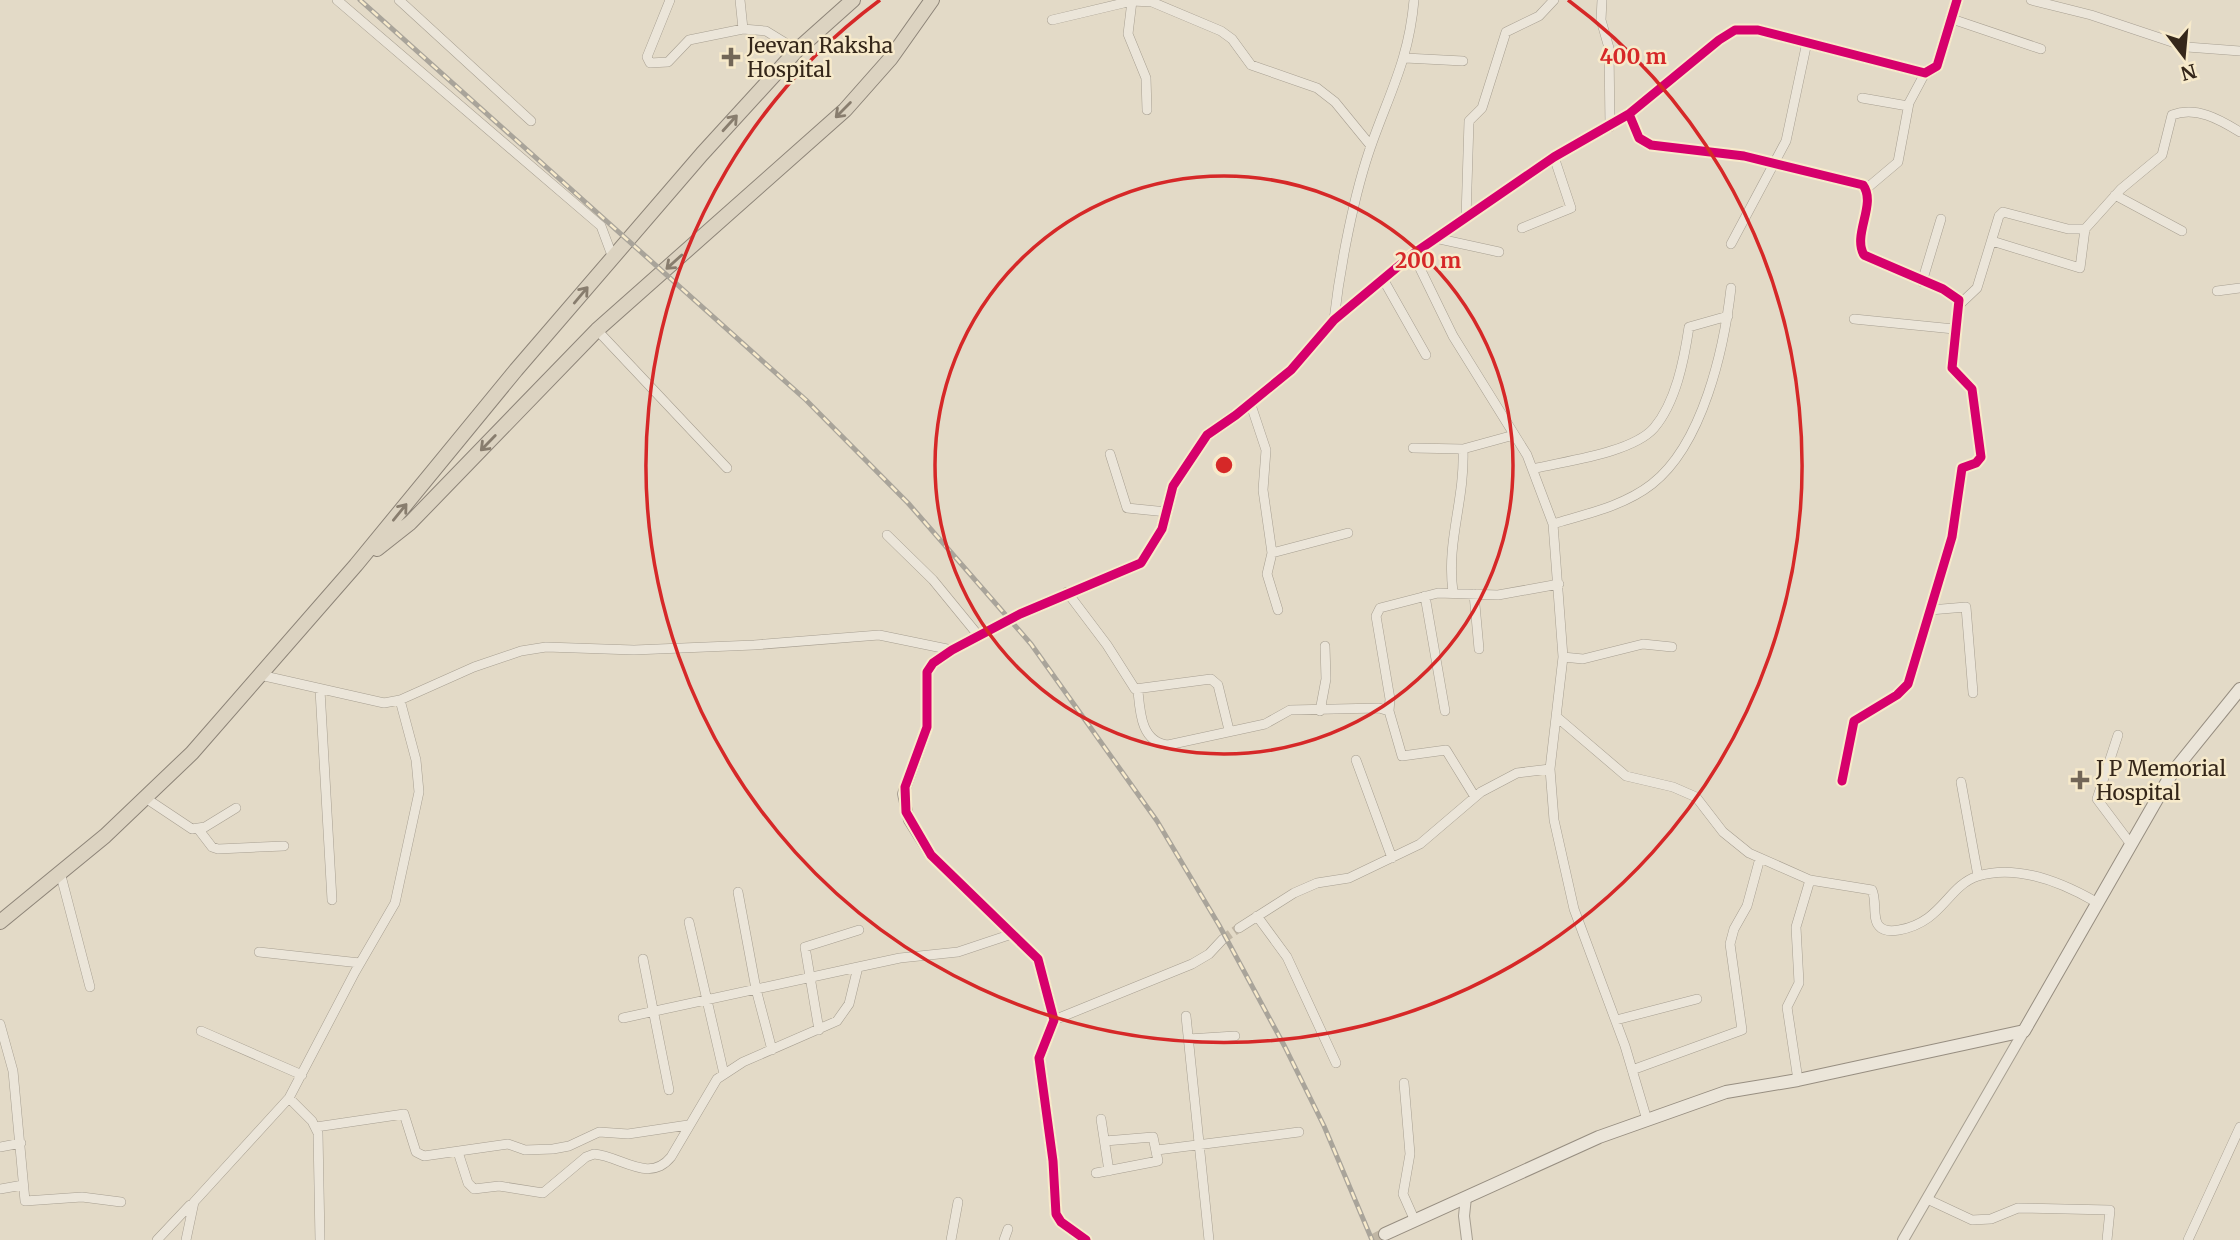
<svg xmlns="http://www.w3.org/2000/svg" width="2240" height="1240" viewBox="0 0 2240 1240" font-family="Merriweather,serif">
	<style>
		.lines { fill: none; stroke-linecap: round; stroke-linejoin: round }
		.minor-tunnel { stroke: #c0b6a4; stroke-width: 9; stroke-dasharray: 9 4.5; stroke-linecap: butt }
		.secondary-tunnel { stroke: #c0b6a4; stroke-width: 12; stroke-dasharray: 12 6; stroke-linecap: butt }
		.minor-casing { stroke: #a79f91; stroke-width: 10 }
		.tertiary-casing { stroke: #a79f91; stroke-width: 12 }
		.secondary-casing { stroke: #978e81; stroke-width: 14 }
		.trunk-casing { stroke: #8d8478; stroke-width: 16 }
		.minor { stroke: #ebe5d9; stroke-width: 9 }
		.tertiary { stroke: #ebe5d9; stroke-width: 10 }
		.secondary { stroke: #ebe5d9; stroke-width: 12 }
		.trunk { stroke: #dcd3c1; stroke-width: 14 }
		.rail-casing { stroke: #a9a49a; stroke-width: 5 }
		.rail { stroke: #f7eacb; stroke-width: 2.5; stroke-dasharray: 8; stroke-linecap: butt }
		.cycleway-casing { stroke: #f7eacb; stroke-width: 13 }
		.cycleway { stroke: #d6006c; stroke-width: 9 }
		.oneway { stroke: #887d6e }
		.ring { fill: none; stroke: #d62828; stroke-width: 3.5 }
		.poi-dot { fill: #726657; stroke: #f7eacb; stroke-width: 2.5 }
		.labels { text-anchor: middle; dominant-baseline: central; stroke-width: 5; stroke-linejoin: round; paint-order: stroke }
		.poi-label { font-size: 21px; fill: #35271a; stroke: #f7eacb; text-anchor: start }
		.centre { fill: #d62828; stroke: #f7eacb; stroke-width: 3.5 }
		.ring-label { font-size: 21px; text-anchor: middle; font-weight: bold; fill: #d62828; stroke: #f7eacb; stroke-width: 5; stroke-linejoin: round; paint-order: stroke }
	</style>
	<rect width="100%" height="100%" fill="#e3dac7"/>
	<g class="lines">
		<!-- minor-tunnel -->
		<path class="minor-tunnel" d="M1223,939L1239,928"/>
		<!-- secondary-tunnel -->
		<path class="secondary-tunnel" d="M1373,1240L1385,1234"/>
		<!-- minor casing -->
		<g class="minor-casing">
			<path id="minor" d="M337,0L601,226L613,258
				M399,0L531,121
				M670,0L647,57L650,63L668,62L689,40L743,29L766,31L797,50
				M740,0L743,29
				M1602,0L1601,20L1609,48L1610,127
				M2031,0L2091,15L2187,47L2240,51
				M1132,1L1128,34L1146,78L1147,110
				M1952,19L2041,49
				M1052,20L1132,1L1152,2L1221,31L1232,39L1251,65L1317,88L1335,102L1371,146
				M1405,58L1463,61
				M1862,98L1908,106
				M1629,114L1639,138L1651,145L1744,156L1863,185C1877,204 1852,235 1864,255L1943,289L1959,300L1952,368L1972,389L1981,457L1976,463L1962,468L1952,537L1908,684L1897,695L1854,721L1842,781
				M1866,189L1898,162L1909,103L1925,73
				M2115,195L2182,231
				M1466,218L1469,121L1482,108L1506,32L1539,16L1554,0
				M1522,228L1571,208L1554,157
				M1435,238L1499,252
				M1992,241L2080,268L2085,229
				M1731,244L1786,141L1807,42
				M1413,254L1453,336L1527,455L1553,524L1563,657L1550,769L1554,820L1574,909L1625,1046L1647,1120
				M1383,279L1426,355
				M1922,282L1941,219
				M2217,291L2240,288
				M1959,305L1977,288L1999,216L2003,212L2068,229H2085L2121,189L2162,155L2172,115C2196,106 2219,119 2240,132
				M1854,319L1954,329
				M1334,320C1340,267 1354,193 1372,143C1391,90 1409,58 1414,0
				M597,330L727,468
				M1250,402L1266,450L1263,490L1272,553L1267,574L1278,610
				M1413,448L1463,449L1514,435
				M1110,454L1127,508L1167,512
				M1533,469C1565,461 1632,453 1654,428C1676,402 1684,360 1689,327L1728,316
				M1553,524C1586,514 1624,506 1652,484C1703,444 1724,349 1731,288
				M887,535L933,580L978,635
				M1272,553L1348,533
				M1067,592L1107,645L1135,689L1211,679L1218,685L1229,730
				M1453,592C1446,541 1465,501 1463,449
				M1474,594L1479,649
				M1425,596L1445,711
				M1930,610L1966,607L1973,693
				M1563,657L1583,659L1643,644L1672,647
				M260,675L384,703L400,700L474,667L521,651L546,647L634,650L754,645L879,635L952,650
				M320,690L332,900
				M1138,691C1140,712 1141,742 1168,745L1265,724L1290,710L1379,708L1389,711L1402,756L1446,750L1475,797
				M1320,711L1326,679L1325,646
				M1389,711L1390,699L1376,616L1380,608L1438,593L1498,595L1559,584
				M1558,718L1626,776L1673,787L1696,797L1723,832L1749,853L1810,880L1872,890C1877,900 1872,919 1879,926C1884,932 1893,931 1899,930C1943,922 1947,886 1978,876C2018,864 2063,883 2096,902
				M2118,735L2097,799L2130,843
				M1356,760L1392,858
				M1961,782L1978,876
				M147,799L192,829L205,827L236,808
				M199,830L212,847L218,849L284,846
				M60,872L90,987
				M738,892L756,989L772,1050
				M1257,916L1287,957L1336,1063
				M689,922L724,1074
				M1239,928L1294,893L1317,883L1349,878L1420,844L1481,792L1517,773L1550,769
				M259,952L360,963
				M643,959L669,1090
				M1186,1016L1209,1240
				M623,1018L858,967
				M1054,1020L1192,964L1209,954L1223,939
				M1616,1020L1697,999
				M0,1024L13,1071L25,1201L82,1197L121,1202
				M819,1030L805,947L859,930
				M201,1031L302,1075
				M1188,1039L1235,1036
				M1632,1070L1742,1030L1730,944L1734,929L1747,906L1760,858
				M1798,1080L1787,1007L1799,983L1796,927L1810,880
				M1404,1083L1410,1154L1403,1194L1415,1221
				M289,1098L312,1121L318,1133L320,1240
				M1101,1119L1109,1171
				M316,1127L404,1114L416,1152L424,1156L508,1144L525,1150L553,1149L569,1146L599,1132L628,1134L688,1125
				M0,1147L21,1143
				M1157,1150L1299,1132
				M458,1152L468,1183L474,1189L499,1186L543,1193L586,1157L594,1154C621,1156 649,1184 671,1157L717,1079L743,1062L837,1021L849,1004L858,967L900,958L958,952L1012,934
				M1096,1173L1158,1161L1153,1137L1105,1141
				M0,1189L23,1185
				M1927,1199L1972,1220L1991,1219L2018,1208L2110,1210L2107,1240
				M157,1240L190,1205
				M186,1240L194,1202L289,1098L355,972L395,903L419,792L416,760L400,700
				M951,1240L958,1202
				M1004,1240L1008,1229
				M2188,1240L2240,1127"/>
		</g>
		<!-- tertiary casing -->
		<g class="tertiary-casing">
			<path id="tertiary" d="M1020,614L1141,563L1162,529L1173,486L1207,435L1236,415L1291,370L1334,320L1413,254L1554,157L1629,114L1719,40L1735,30H1758L1925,73L1937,66L1957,0
				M1005,622L952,650L933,663L927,672V727L903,794L909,820L931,855L1038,959L1054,1020L1039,1058L1053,1161L1056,1214L1061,1222L1086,1240
				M1466,1197L1464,1216L1467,1240
				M1903,1240L2024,1031"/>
		</g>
		<!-- secondary casing -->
		<g class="secondary-casing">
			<path id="secondary" d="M1385,1234L1599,1137L1726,1092L1798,1080L2024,1031L2172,773L2240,689"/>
		</g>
		<!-- trunk casing -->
		<g class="trunk-casing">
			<path id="trunk" d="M377,549L410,523L597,330L845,110L891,58L932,0
				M0,922L105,836L192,753L356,565L516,370L702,154L797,50L853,0"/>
		</g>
		<!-- minor -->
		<use href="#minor" class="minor"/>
		<!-- tertiary -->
		<use href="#tertiary" class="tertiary"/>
		<!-- secondary -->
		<use href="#secondary" class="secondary"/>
		<!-- trunk -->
		<use href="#trunk" class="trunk"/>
		<!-- rail casing -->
		<g class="rail-casing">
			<path id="rail" d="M360,0L806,400L908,503L1031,644L1157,821L1219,925L1285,1047L1324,1126L1372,1240"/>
		</g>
		<!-- rail -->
		<use href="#rail" class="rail"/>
		<!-- cycleway casing -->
		<g class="cycleway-casing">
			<path id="cycleway" d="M1629,114L1639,138L1651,145L1744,156L1863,185C1877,204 1852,235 1864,255L1943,289L1959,300L1952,368L1972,389L1981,457L1976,463L1962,468L1952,537L1908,684L1897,695L1854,721L1842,781
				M1086,1240L1061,1222L1056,1214L1053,1161L1039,1058L1054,1020L1038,959L931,855L906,812L905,787L927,727V672L933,663L952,650L1020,614L1141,563L1162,529L1173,486L1207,435L1236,415L1291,370L1334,320L1413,254L1554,157L1629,114L1719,40L1735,30H1758L1925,73L1937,66L1957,0"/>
		</g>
		<!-- cycleway -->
		<use href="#cycleway" class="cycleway"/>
	</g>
	<!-- one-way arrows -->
	<defs><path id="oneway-shaft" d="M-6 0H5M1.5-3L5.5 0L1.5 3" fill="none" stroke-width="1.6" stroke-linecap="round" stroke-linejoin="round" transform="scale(1.75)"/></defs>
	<g class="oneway">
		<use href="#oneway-shaft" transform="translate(843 110) rotate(135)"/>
		<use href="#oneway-shaft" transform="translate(730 123) rotate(-48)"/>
		<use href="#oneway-shaft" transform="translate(674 262) rotate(138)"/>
		<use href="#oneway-shaft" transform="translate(581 295) rotate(-50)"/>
		<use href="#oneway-shaft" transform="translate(488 443) rotate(134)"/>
		<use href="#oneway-shaft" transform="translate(400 512) rotate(-51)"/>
	</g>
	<!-- distance rings -->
	<g class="ring">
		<circle cx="1224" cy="465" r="289"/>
		<path d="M1568 0A578 578 0 1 1 880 0"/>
	</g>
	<!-- markers -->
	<g class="poi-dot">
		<path d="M727.5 46.5h7v7h7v7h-7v7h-7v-7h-7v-7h7z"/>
		<path d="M2076.5 769.5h7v7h7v7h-7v7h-7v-7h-7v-7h7z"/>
	</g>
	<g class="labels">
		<!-- poi labels -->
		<g class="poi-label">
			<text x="747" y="45">Jeevan Raksha<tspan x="747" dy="24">Hospital</tspan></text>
			<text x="2096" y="768">J P Memorial<tspan x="2096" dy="24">Hospital</tspan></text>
		</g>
	</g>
	<circle cx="1224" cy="465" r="10" class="centre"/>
	<g class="ring-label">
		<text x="1633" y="64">400 m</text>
		<text x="1428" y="268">200 m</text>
	</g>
	<!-- north arrow -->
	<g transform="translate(2184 56) rotate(164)" stroke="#f7eacb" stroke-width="5" paint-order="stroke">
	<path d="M0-5L12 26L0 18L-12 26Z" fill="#35271a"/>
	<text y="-10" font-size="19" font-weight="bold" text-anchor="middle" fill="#35271a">N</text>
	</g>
</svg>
